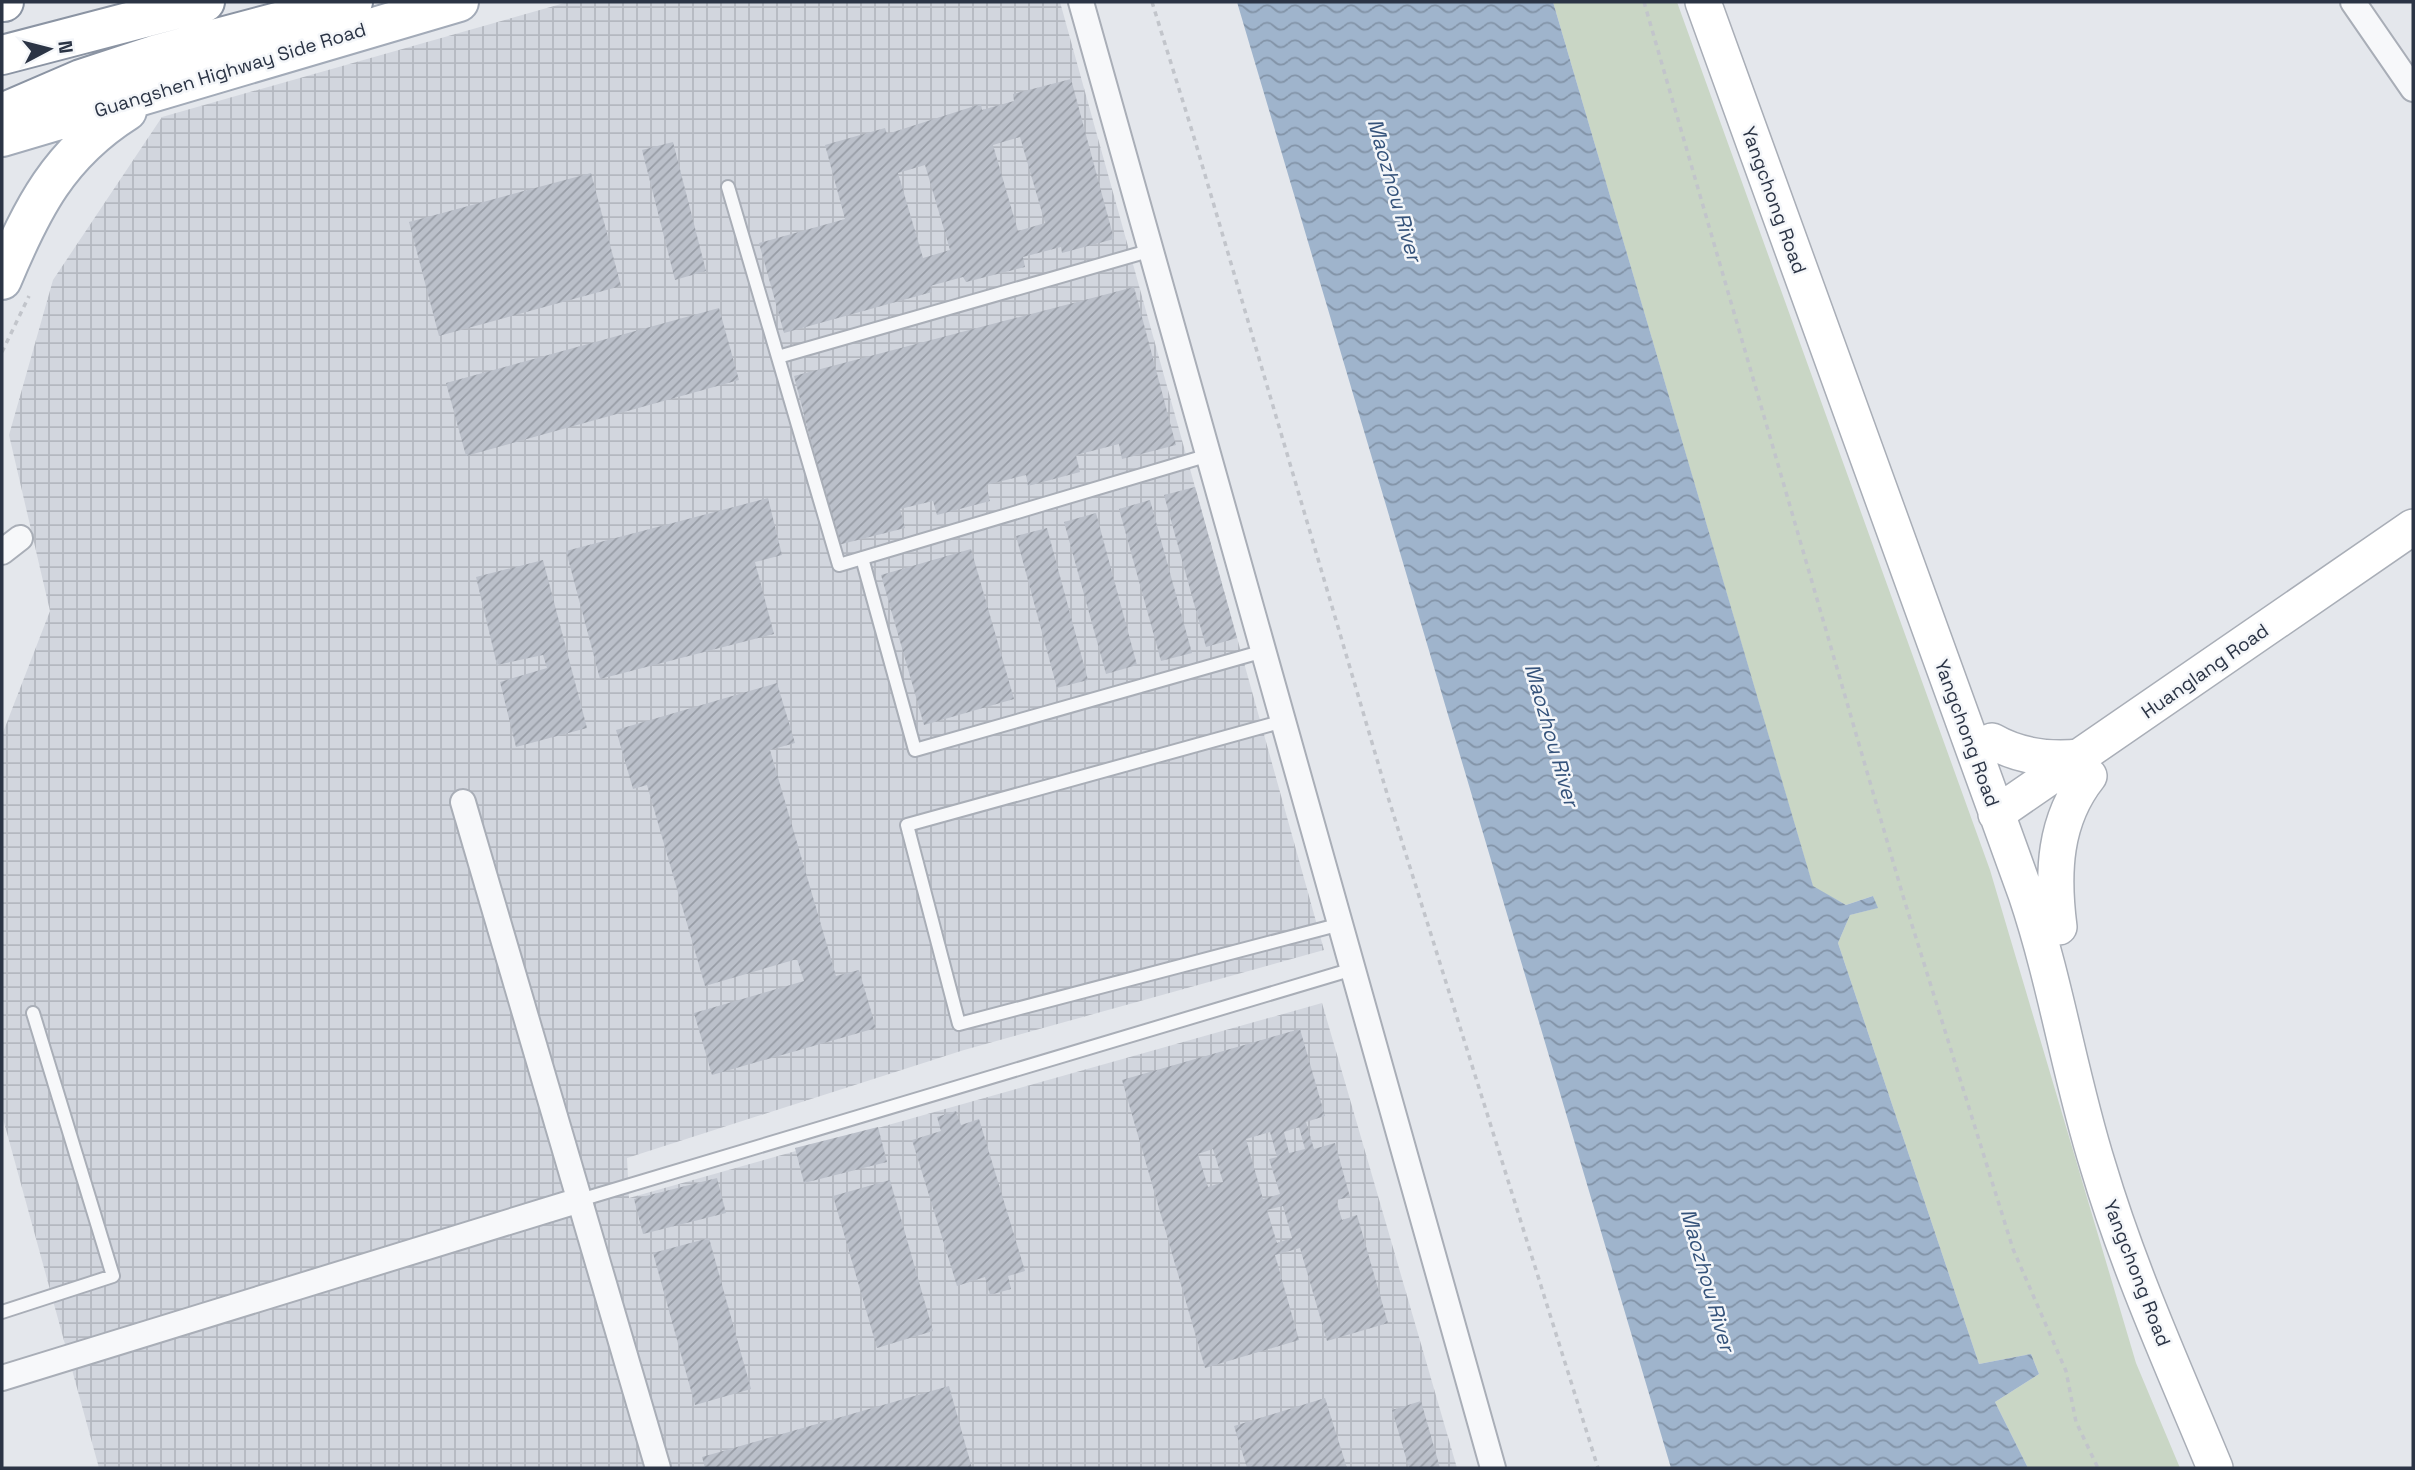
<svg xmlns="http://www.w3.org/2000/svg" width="2415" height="1470" viewBox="0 0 2415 1470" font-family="'Space Grotesk',sans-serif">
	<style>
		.industrial { fill: url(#industrial-grid) }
		.green { fill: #c9d6c5 }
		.water { fill: url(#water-waves) }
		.building { fill: url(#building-hatch); fill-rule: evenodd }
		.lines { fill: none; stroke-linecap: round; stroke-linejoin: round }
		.lane-casing { stroke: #a9aeb7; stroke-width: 16 }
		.street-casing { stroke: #a9aeb7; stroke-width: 28 }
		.secondary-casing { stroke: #a9aeb7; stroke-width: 38 }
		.primary-casing { stroke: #a3abb8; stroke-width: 42 }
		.highway-casing { stroke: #8b94a3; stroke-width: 42 }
		.path { stroke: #c2c5cb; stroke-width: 3.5; stroke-dasharray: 5 5; stroke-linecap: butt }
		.lane { stroke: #f7f8fa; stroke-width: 12 }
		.street { stroke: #f7f8fa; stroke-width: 24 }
		.secondary { stroke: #fff; stroke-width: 35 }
		.primary { stroke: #fff; stroke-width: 38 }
		.highway { stroke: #fff; stroke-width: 38 }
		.labels { text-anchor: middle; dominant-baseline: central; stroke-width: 5; stroke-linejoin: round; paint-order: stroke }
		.street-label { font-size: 19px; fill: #2b3445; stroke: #f4f6f9 }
		.water-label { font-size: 21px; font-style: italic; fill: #34527a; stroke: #f4f6f9 }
	</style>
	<defs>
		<pattern id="industrial-grid" width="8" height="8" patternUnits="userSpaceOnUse" patternTransform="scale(1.75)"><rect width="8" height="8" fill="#d2d6de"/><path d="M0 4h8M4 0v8" fill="none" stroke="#b4b8c0"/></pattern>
		<pattern id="water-waves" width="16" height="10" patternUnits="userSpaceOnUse" patternTransform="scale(1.75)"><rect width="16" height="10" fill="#9fb4cc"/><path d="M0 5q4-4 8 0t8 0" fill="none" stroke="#8293a7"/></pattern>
		<pattern id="building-hatch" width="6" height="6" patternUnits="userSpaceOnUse" patternTransform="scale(1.75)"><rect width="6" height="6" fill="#bbc0ca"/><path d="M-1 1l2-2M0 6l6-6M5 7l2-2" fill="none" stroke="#989da6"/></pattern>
	</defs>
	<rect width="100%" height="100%" fill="#e4e7ec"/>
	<!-- industrial -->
	<path class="industrial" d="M568,2H1060L1324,950L964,1050L627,1158L629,1198L1322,1003L1457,1468H99L2,1115V735L50,611L9,435L53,280L162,117Z"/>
	<!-- green -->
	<path class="green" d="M1553,2H1677L1990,870L2136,1363L2180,1468H2028L1995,1402L2039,1374L2031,1354L1979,1364L1838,943L1850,915L1877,908L1873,896L1846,905L1813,887Z"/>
	<!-- water -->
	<path class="water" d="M1237,2H1553L1813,886L1846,905L1873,896L1878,908L1850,915L1838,943L1979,1364L2031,1354L2039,1374L1995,1402L2028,1468H1671Z"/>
	<!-- building -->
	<path class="building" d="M1071,79L1114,239L1062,253L1061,247L1023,257L1025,267L966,282L963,277L930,286L932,292L784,333L759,243L845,219L825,145L885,128L887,134L981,104L982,110L1014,101L1013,94ZM1020,137L1045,223L1018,231L993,145ZM925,165L950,250L923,258L898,173Z
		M673,142L706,271L675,280L642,150Z
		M591,173L621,286L439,336L409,222Z
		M1134,287L1176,445L1122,459L1119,444L1076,455L1080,472L1028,486L1026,475L986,485L990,501L937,515L933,501L900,509L905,528L838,545L794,376Z
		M719,308L739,380L466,456L446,383Z
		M1195,487L1237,638L1206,647L1164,495Z
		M768,498L782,555L755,562L774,634L600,679L566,551Z
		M1150,500L1192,653L1161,661L1119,509Z
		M1096,513L1137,665L1106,674L1064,522Z
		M1047,528L1088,680L1057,688L1016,536Z
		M971,549L1014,699L924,725L881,575Z
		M543,560L587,728L516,747L500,682L547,668L543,655L497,665L476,577Z
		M777,683L795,743L770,750L836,976L859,970L876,1028L712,1075L694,1013L804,981L797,959L705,986L647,785L633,789L616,730Z
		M1300,1029L1325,1116L1306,1122L1314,1149L1335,1143L1350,1197L1336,1200L1342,1220L1357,1215L1388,1323L1327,1341L1300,1248L1275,1255L1299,1340L1205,1368L1122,1080ZM1299,1127L1305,1149L1289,1153L1284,1132ZM1270,1132L1277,1157L1269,1159L1280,1194L1263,1199L1246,1139ZM1213,1149L1223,1182L1208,1187L1198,1154ZM1283,1206L1292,1238L1277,1243L1267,1210Z
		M956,1111L961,1125L979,1119L1025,1271L1008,1276L1011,1289L990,1295L985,1277L957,1286L912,1140L941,1131L937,1117Z
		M878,1127L887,1162L804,1183L795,1148Z
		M717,1178L726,1213L643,1234L634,1199Z
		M890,1180L933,1331L877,1348L833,1196Z
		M709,1238L751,1389L695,1405L653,1253Z
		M949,1386L972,1468H705L702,1457Z
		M1325,1398L1347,1468H1247L1234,1426Z
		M1421,1401L1440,1468H1409L1392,1410Z"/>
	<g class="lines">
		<!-- lane casing -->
		<g class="lane-casing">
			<path id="lane" d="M728,187L839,565L1209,455
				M778,357L1152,250
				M862,558L915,750L1264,651
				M1284,721L907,825L959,1024L1341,924
				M580,1200L1353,969
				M2,1312L113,1276L33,1013"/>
		</g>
		<!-- street casing -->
		<g class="street-casing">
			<path id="street" d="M1081,2L1493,1468
				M2353,2L2413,89
				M2,552L20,538
				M463,802L658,1468
				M2,1378L580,1200"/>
		</g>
		<!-- secondary casing -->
		<g class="secondary-casing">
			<path id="secondary" d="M1703,2L2026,894C2056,983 2070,1077 2098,1166C2129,1270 2174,1369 2215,1468
				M1992,741C2018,756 2050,760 2080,757
				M1996,814L2413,527
				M2059,927C2052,873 2054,820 2089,776"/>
		</g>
		<!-- primary casing -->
		<g class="primary-casing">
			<path id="primary" d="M2,137L459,2
				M2,280C32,208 59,154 127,111"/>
		</g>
		<!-- highway casing -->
		<g class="highway-casing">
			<path id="highway" d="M2,2H4
				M2,55L205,2
				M2,113L81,79L157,54L353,2"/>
		</g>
		<!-- path -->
		<path class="path" d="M1152,2L1193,134L1388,797L1598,1468
			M1644,2L1903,896L2013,1249L2066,1371L2076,1422L2098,1468
			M2,352L29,296"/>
		<!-- lane -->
		<use href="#lane" class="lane"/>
		<!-- street -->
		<use href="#street" class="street"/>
		<!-- secondary -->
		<use href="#secondary" class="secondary"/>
		<!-- primary -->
		<use href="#primary" class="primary"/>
		<!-- highway -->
		<use href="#highway" class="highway"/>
	</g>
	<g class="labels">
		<!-- street labels -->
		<g class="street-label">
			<text transform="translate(230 70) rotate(-17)">Guangshen Highway Side Road</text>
			<text transform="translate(1774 200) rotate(70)">Yangchong Road</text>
			<text transform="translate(2205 671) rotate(-35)">Huanglang Road</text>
			<text transform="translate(1967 733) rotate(70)">Yangchong Road</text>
			<text transform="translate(2137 1273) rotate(69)">Yangchong Road</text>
		</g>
		<!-- water labels -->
		<g class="water-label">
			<text transform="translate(1395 190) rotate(74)">Maozhou River</text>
			<text transform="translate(1552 735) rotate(74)">Maozhou River</text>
			<text transform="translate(1708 1280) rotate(74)">Maozhou River</text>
		</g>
	</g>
	<!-- border -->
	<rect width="2415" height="1470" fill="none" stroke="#2b3445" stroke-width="7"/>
	<!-- north arrow -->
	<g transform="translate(49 49) rotate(83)" stroke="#f4f6f9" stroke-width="5" paint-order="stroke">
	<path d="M0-5L12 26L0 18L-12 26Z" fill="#2b3445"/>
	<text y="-10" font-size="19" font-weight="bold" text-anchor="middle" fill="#2b3445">N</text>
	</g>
</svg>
